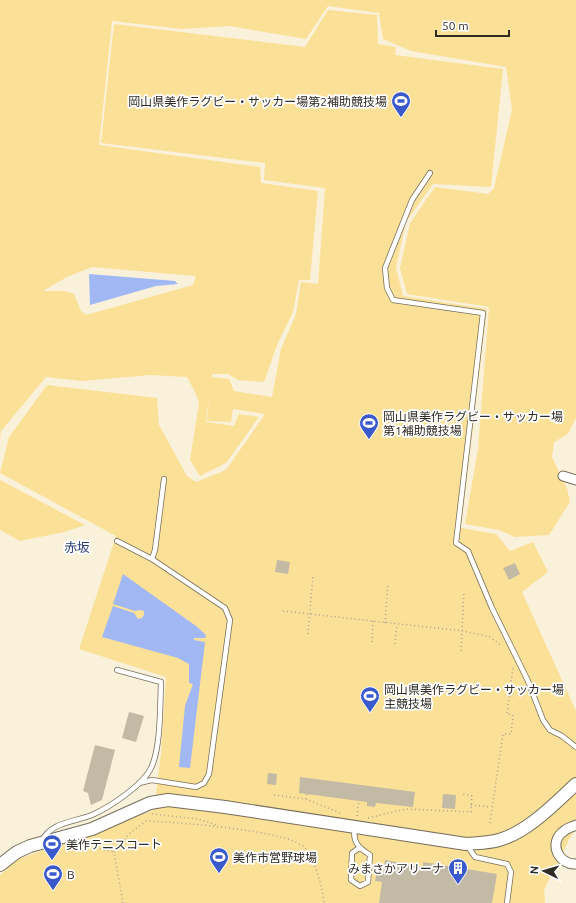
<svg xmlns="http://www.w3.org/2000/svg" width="576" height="903" viewBox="0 0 576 903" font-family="Ubuntu,'Noto Sans JP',sans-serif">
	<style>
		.green { fill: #fbe097; fill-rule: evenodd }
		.water { fill: #a1b8f4 }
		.building { fill: #c2baa5 }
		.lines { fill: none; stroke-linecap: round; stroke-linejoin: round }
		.service-casing { stroke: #756e5b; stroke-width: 6 }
		.minor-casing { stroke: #756e5b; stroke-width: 11 }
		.tertiary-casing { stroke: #756e5b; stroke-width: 14 }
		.path { stroke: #aaa392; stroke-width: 1.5; stroke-dasharray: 1 3; stroke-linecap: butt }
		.service { stroke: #fff; stroke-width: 4.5 }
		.minor { stroke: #fff; stroke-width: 9 }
		.tertiary { stroke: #fff; stroke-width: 12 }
		.labels { text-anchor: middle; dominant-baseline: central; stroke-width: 3.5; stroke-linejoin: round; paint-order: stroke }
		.poi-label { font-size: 12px; fill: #2f2c24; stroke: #fff; text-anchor: start }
		.neighbourhood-label { font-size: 13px; fill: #2b3e77; stroke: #fff }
	</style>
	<rect width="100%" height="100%" fill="#faf1db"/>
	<!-- green -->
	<path class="green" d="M0,0H576V418L568,434L554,442L552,457L567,488L570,502L549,535L515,537L499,530L465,524L478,449L489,307L407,294L400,268L410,223L435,187L488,194L494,188L512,110L506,67L411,51L383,39L379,13L328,6L306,39L229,26L182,29L112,21L99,145L260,167L261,183L318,191L310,280H299L293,312L277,345L264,382L238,380L228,374H212V377L229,379L234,391L272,397L281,349L296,314L301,282L318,284L325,188L264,180L265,163L101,143L114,24L305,47L328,10L377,15L378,44L396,47L395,55L503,69L491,187L433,184L406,222L396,267L403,296L487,309L461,528L496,534L510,551L533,542L548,572L522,592L576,711V826L544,890L545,903H0V875L16,860L154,810L161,753L166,677L79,649L116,536L0,473L9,437L47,385L157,398L159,425L187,476L196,482L226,470L265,414L233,409L231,422L207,421L209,396L206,422L234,426L239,414L259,417L226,463L200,476L190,460L199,403L196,394L187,377L150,375L82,381L46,377L1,431L0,441ZM92,267L195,276H196L193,285L86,315L81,311L74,294L64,291H43L67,277Z
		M0,480L85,525L64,532L20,541L0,530Z"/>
	<!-- water -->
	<path class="water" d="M89,274L175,281L178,284L156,286L90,305Z
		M123,574L196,626L206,635L205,638H194V640L205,642L190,768L179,767L185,706L193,684L189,683V664L178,658L102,637L113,606L134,613L138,619L142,618L144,615V611L140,610L135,611L113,604Z"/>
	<!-- building -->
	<path class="building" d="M277,560L290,562L288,574L275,572Z
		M515,563L520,574L509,580L503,568Z
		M129,712L144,716L136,742L122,738Z
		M95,745L115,750L102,800L91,805L88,793L83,791Z
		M268,773L277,774L276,785L267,784Z
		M300,777L415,792L413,807L376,803L375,807L367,806V802L299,793Z
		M443,794L456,795L455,809L442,808Z
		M385,860L423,867V862L497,874L492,903H379L382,882L375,881L377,871L383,872Z"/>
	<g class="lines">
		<!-- service casing -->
		<g class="service-casing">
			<path id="service" d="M430,173L412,200L385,268L387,288L393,300L483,313L456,543L468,551L492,608L528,681L543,720L550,730L562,736L576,747
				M117,541L152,559L225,608L230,620L209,774L204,783L196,787L152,780L139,783
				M152,559L155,550L164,479
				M355,828C352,842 359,848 370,855L368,882L360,886L351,880L352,853L359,848
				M42,841C50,822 75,822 92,815C110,807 143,785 151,768C161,748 160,705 161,682L117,670
				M467,845L475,857L507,864L511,872L507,903"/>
		</g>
		<!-- minor casing -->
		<g class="minor-casing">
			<path id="minor" d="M563,476L576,480
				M576,825C572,827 567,828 564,831C548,842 558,865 576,864"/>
		</g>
		<!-- tertiary casing -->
		<g class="tertiary-casing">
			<path id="tertiary" d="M0,865L17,852L30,846L92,829L150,803L168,800L225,807L466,844C477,843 489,843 499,840C528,832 555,803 576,784"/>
		</g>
		<!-- path -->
		<path class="path" d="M283,611L463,631L490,637L502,646
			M385,623L388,583
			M308,634L313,575
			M372,642L373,621
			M395,644L397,624
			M461,651L464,591
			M274,795L306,799L340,813
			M306,799L307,794
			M471,805L491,807
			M152,814L197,819L217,825
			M357,816L359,801
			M368,818L406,809L471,812L472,796L461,794
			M490,823L503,734H511L513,715L507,714L513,667
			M96,848L114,852
			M123,903L114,852L130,833L146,821C186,823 222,826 262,833C276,836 291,838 303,846C314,855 323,889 324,903"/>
		<!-- service -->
		<use href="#service" class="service"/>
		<!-- minor -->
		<use href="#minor" class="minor"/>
		<!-- tertiary -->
		<use href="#tertiary" class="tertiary"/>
	</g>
	<!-- icons -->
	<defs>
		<g id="stadium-pin" transform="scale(1)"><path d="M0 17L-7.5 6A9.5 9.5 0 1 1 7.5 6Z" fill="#3a5acb" stroke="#fff"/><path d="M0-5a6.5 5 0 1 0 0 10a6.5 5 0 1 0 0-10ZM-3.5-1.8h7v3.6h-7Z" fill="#fff"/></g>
		<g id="building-pin" transform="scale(1)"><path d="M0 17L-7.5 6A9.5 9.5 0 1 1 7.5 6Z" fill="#3a5acb" stroke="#fff"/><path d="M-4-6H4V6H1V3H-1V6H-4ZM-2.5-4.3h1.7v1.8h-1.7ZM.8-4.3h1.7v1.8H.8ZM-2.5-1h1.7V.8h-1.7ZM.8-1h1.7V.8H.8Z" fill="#fff"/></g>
	</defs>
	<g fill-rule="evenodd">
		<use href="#stadium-pin" x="401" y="101"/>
		<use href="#stadium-pin" x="369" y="423"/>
		<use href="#stadium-pin" x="370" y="696"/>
		<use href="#stadium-pin" x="52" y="844"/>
		<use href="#stadium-pin" x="219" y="857"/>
		<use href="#building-pin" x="458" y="868"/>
		<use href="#stadium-pin" x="53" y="874"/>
	</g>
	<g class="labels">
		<!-- poi labels -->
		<g class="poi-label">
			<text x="387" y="101" text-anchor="end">岡山県美作ラグビー・サッカー場第2補助競技場</text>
			<text x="383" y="416">岡山県美作ラグビー・サッカー場<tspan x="383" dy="14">第1補助競技場</tspan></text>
			<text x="384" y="689">岡山県美作ラグビー・サッカー場<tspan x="384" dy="14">主競技場</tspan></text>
			<text x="66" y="844">美作テニスコート</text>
			<text x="233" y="857">美作市営野球場</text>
			<text x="444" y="868" text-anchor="end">みまさかアリーナ</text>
			<text x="67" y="874">B</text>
		</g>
		<!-- neighbourhood labels -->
		<g class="neighbourhood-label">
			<text x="77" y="547">赤坂</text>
		</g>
	</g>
	<!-- north arrow -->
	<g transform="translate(544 871) rotate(275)" stroke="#ffffff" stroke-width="3" paint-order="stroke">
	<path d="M0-3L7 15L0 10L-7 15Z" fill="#2f2c24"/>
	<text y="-6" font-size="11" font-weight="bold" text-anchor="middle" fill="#2f2c24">N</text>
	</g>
	<!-- scale -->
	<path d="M436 30v6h73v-6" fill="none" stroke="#2f2c24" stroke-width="2"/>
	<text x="442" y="30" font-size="12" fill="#2f2c24" stroke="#ffffff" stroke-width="3" paint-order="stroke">50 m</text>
</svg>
